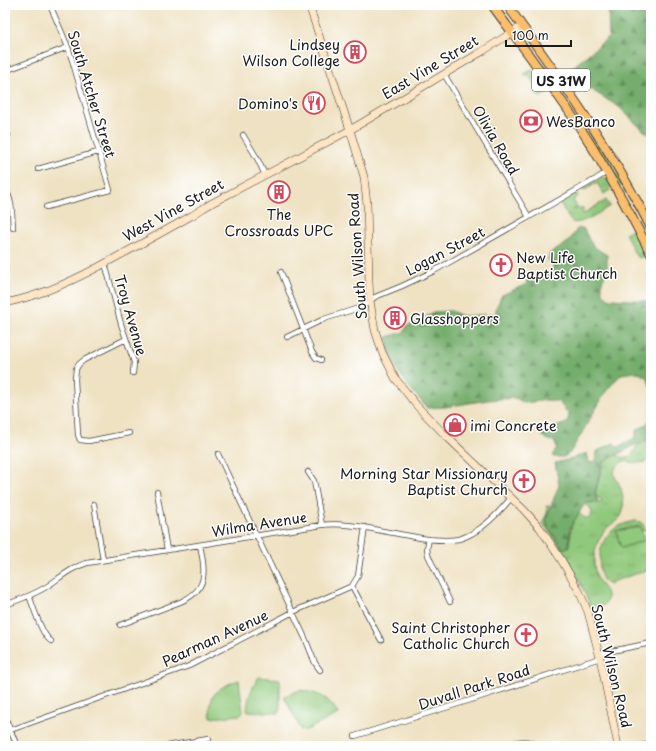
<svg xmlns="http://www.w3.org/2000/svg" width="656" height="751" viewBox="0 0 656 751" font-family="'Playpen Sans',sans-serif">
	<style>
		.grass { fill: url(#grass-tufts); stroke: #56724c }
		.forest { fill: url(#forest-firs); stroke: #486444 }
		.park { fill: #91c97c; stroke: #56724c }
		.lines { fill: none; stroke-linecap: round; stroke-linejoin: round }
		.minor-casing { stroke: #3c3a35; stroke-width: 6 }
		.tertiary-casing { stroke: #3c3a35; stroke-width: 8 }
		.secondary-casing { stroke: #3c3a35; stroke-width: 8 }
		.trunk-casing { stroke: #3c3a35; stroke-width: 10 }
		.minor { stroke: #fff; stroke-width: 4.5 }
		.tertiary { stroke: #fff; stroke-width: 6 }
		.secondary { stroke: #fde5c5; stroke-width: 7 }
		.trunk { stroke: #fabe6d; stroke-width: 8 }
		.labels { text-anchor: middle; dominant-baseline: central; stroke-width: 3; stroke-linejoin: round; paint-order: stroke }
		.shield { fill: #fff; stroke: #606060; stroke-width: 1 }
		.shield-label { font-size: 13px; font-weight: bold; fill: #1c1c1c }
		.poi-label { font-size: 14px; fill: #1c1c1c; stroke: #fff; text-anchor: end }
		.street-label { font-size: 14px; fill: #1c1c1c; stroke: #fff }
	</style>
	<defs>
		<pattern id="grass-tufts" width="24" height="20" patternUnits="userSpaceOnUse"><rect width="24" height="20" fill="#91c97c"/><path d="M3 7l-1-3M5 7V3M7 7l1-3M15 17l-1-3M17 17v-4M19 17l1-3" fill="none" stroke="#7cac6b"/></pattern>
		<pattern id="forest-firs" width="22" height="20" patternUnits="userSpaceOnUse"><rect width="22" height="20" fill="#74ad6c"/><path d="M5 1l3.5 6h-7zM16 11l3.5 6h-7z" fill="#5e8c58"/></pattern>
	</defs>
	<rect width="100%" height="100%" fill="#fff"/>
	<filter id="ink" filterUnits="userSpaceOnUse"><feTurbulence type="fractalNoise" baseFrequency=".025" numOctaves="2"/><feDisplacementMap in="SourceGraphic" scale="8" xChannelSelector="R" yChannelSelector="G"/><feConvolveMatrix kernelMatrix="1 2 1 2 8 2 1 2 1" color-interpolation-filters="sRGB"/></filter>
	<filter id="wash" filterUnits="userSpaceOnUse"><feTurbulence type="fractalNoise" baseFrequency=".012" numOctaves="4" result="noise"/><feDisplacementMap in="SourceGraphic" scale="16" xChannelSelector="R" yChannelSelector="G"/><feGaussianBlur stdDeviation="0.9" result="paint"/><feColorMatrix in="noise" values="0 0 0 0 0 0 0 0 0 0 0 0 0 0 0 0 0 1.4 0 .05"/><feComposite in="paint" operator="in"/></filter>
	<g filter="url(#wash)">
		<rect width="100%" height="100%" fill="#efe2c3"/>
		<!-- grass -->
		<path class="grass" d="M520,33L522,34L546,67L556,78L562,88L561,89H558L518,34Z
			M531,70L535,71L546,86V92L544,95L538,89L543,96C538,98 535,94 533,90L535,87L529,76H525L524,74L526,72L529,74L527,72Z
			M592,135H595L623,184L621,186H620L590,137Z
			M603,177L606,178L611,187L610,190L604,194L597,183L583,191V189Z
			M576,192L578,196L573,200L577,207L574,209V210L581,207L584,209L581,210L583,214L606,200L610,206C602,211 580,226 572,222C568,219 563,207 560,203L561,200Z
			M631,230H633L635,232L646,255L640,258L636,256L625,233Z
			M651,439V460C647,461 643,463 639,463C632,464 625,458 619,464C608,474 619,480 621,489C623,495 624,504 623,510C622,520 613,522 607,528C599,536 594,549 594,561C594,569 596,578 601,584C603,588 607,591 607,595C609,604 599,609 591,608C580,579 562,546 542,523C545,517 549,512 546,506H551L546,519L547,526L564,549L569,546L572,522L579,512C581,516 585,519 590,518L592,512L590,507L585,505L586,503H601L602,500L597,497L595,494L604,461L616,454C628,462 632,457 637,446Z
			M634,521C641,521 644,524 646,530L642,531L640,526L616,531L621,548L645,540L651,559V569L611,582V585C596,584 598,551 604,541C610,529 621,524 634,521Z"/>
		<!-- forest -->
		<path class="forest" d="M604,5H651V135L643,130L619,107L595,92L567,72L609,37L608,10Z
			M583,228C587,234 588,240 593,245C596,249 602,252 607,255V272L602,281V293L610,299L650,301L651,303V389L648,378L637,372L621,374L607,390L570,453L564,457H553V454L557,448L554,441L548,440L541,435L552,428L567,423L569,415L559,402L548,400L524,403L516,398L488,400L445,407L427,408C411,389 386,363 387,337L404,332L407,326L421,321L433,312L451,311L463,316L496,314V308L502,295L527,284V279L545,275L554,267L548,259L550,253C564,246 569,243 577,229Z
			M651,419V438L635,445L602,463L595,494L598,502L585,503L570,528L569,546L564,549L547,526L546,519L559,485L555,463L567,460L587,453L589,463L595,461L597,451L614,443L618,447L632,439L636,436V430L644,426Z"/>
		<!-- park -->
		<path class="park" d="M640,527L645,540L621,548L616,531Z
			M259,677L280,679V711L278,713L247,711C248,697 251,689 259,677Z
			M239,680L243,712L241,715L211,718C207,695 218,687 239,680Z
			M300,690C318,693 330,697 338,714L305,731L301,730L284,696Z"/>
	</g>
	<g filter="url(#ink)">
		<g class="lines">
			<!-- minor casing -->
			<g class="minor-casing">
				<path id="minor" d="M5,71L68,47
					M444,74L529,217
					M243,135L257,158L265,175
					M5,136L8,135
					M38,169L98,152
					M5,189C13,200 12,216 13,228
					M46,207L110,190L73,63L68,47L50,5
					M105,263L121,324L134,362L133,373
					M281,272L312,352L316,358L321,360
					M287,337L324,319L362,307L375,297L402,286L434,271L596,179L607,172
					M126,339L84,360L79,364L76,369L75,379L78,435L80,440L89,441L129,433
					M218,454L305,638L315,663L320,670
					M308,472L314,481L322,525
					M157,492L167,550
					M94,504L103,560
					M429,539L427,548L428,555L450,602
					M352,586L381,640
					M29,596C34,607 41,635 51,641
					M5,605C19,600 33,595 46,587C60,578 70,568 87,563L322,525C338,523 352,525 368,528C388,532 408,536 428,539C439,540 448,541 459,539C480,533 498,514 511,498
					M120,625L180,602C209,590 205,571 200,545
					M5,717L17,746
					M5,732L189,666L293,612L352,586L358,576L365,527
					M355,736L477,698L600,658L602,653L651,643
					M167,746L208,739
					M500,746C510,744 528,737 536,746
					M640,746L651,744"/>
			</g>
			<!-- tertiary casing -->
			<g class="tertiary-casing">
				<path id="tertiary" d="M135,5H144"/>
			</g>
			<!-- secondary casing -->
			<g class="secondary-casing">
				<path id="secondary" d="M309,5L350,130L364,177L367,204L369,282L370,301L375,330L382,352L395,378L417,406L446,436L524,510L540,528L562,561L579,591L588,612L600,658L618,746
					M5,303C44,295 79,278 113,259C139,245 165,231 191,216C198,212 205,207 212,203L350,130L483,51L522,26"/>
			</g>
			<!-- trunk casing -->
			<g class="trunk-casing">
				<path id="trunk" d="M492,5C523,48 556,90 584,134C609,173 630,213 651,254
					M507,5C559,77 611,148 651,228"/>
			</g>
			<!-- minor -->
			<use href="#minor" class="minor"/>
			<!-- tertiary -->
			<use href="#tertiary" class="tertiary"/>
			<!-- secondary -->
			<use href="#secondary" class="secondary"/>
			<!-- trunk -->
			<use href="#trunk" class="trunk"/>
		</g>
	</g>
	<!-- icons -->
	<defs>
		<g id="building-ring" transform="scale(1.15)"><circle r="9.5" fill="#fff" stroke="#d1495b" stroke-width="1.5"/><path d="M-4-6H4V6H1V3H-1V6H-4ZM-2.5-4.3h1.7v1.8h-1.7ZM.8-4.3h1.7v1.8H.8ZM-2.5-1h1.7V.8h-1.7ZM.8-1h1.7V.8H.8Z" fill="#d1495b"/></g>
		<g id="restaurant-ring" transform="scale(1.15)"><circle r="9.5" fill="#fff" stroke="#d1495b" stroke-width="1.5"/><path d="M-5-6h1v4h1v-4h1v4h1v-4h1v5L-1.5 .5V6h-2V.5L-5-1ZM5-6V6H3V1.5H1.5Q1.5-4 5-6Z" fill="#d1495b"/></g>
		<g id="bank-ring" transform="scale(1.15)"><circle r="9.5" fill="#fff" stroke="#d1495b" stroke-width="1.5"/><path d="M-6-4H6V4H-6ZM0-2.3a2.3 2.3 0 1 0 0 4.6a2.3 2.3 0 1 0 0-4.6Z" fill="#d1495b"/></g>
		<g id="church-ring" transform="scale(1.15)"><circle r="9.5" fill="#fff" stroke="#d1495b" stroke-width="1.5"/><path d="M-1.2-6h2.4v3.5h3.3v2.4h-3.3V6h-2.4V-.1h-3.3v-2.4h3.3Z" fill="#d1495b"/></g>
		<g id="shop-ring" transform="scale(1.15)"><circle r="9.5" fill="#fff" stroke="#d1495b" stroke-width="1.5"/><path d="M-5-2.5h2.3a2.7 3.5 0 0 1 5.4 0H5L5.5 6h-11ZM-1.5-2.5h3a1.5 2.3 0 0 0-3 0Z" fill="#d1495b"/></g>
	</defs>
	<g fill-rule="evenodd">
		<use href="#building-ring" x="355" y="52"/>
		<use href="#restaurant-ring" x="314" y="103"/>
		<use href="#bank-ring" x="531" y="121"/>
		<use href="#building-ring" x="279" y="192"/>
		<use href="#church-ring" x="501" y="265"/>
		<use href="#building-ring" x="395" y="318"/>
		<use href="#shop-ring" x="455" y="425"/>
		<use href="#church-ring" x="524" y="481"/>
		<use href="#church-ring" x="526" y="635"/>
	</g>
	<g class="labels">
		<!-- shield labels -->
		<rect class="shield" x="532" y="69" width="58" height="22" rx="3"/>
		<g class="shield-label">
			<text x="561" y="80">US 31W</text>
		</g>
		<!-- poi labels -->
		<g class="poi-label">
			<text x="340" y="44">Lindsey<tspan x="340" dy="16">Wilson College</tspan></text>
			<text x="298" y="103">Domino's</text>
			<text x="546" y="121" text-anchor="start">WesBanco</text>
			<text x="279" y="214" text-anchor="middle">The<tspan x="279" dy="16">Crossroads UPC</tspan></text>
			<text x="516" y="257" text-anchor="start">New Life<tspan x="516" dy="16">Baptist Church</tspan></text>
			<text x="410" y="318" text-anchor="start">Glasshoppers</text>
			<text x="470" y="425" text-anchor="start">imi Concrete</text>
			<text x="508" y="473">Morning Star Missionary<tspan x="508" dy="16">Baptist Church</tspan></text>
			<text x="510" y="627">Saint Christopher<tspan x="510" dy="16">Catholic Church</tspan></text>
		</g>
		<!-- street labels -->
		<g class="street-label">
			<text transform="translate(430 67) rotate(-31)">East Vine Street</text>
			<text transform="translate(92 94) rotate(73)">South Atcher Street</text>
			<text transform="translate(496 140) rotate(60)">Olivia Road</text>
			<text transform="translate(173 210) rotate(-29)">West Vine Street</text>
			<text transform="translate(445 251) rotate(-28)">Logan Street</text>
			<text transform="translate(357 256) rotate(-94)">South Wilson Road</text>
			<text transform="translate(131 315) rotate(74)">Troy Avenue</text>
			<text transform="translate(259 524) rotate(-9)">Wilma Avenue</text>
			<text transform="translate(215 638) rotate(-25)">Pearman Avenue</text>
			<text transform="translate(612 666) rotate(76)">South Wilson Road</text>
			<text transform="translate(474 687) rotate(-18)">Duvall Park Road</text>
		</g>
	</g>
	<!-- margin -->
	<rect width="656" height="751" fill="none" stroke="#fff" stroke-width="20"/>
	<!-- scale -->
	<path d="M506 40v6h65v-6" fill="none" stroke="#1c1c1c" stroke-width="2"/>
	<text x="512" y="40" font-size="12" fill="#1c1c1c" stroke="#ffffff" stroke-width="3" paint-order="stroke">100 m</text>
</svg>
